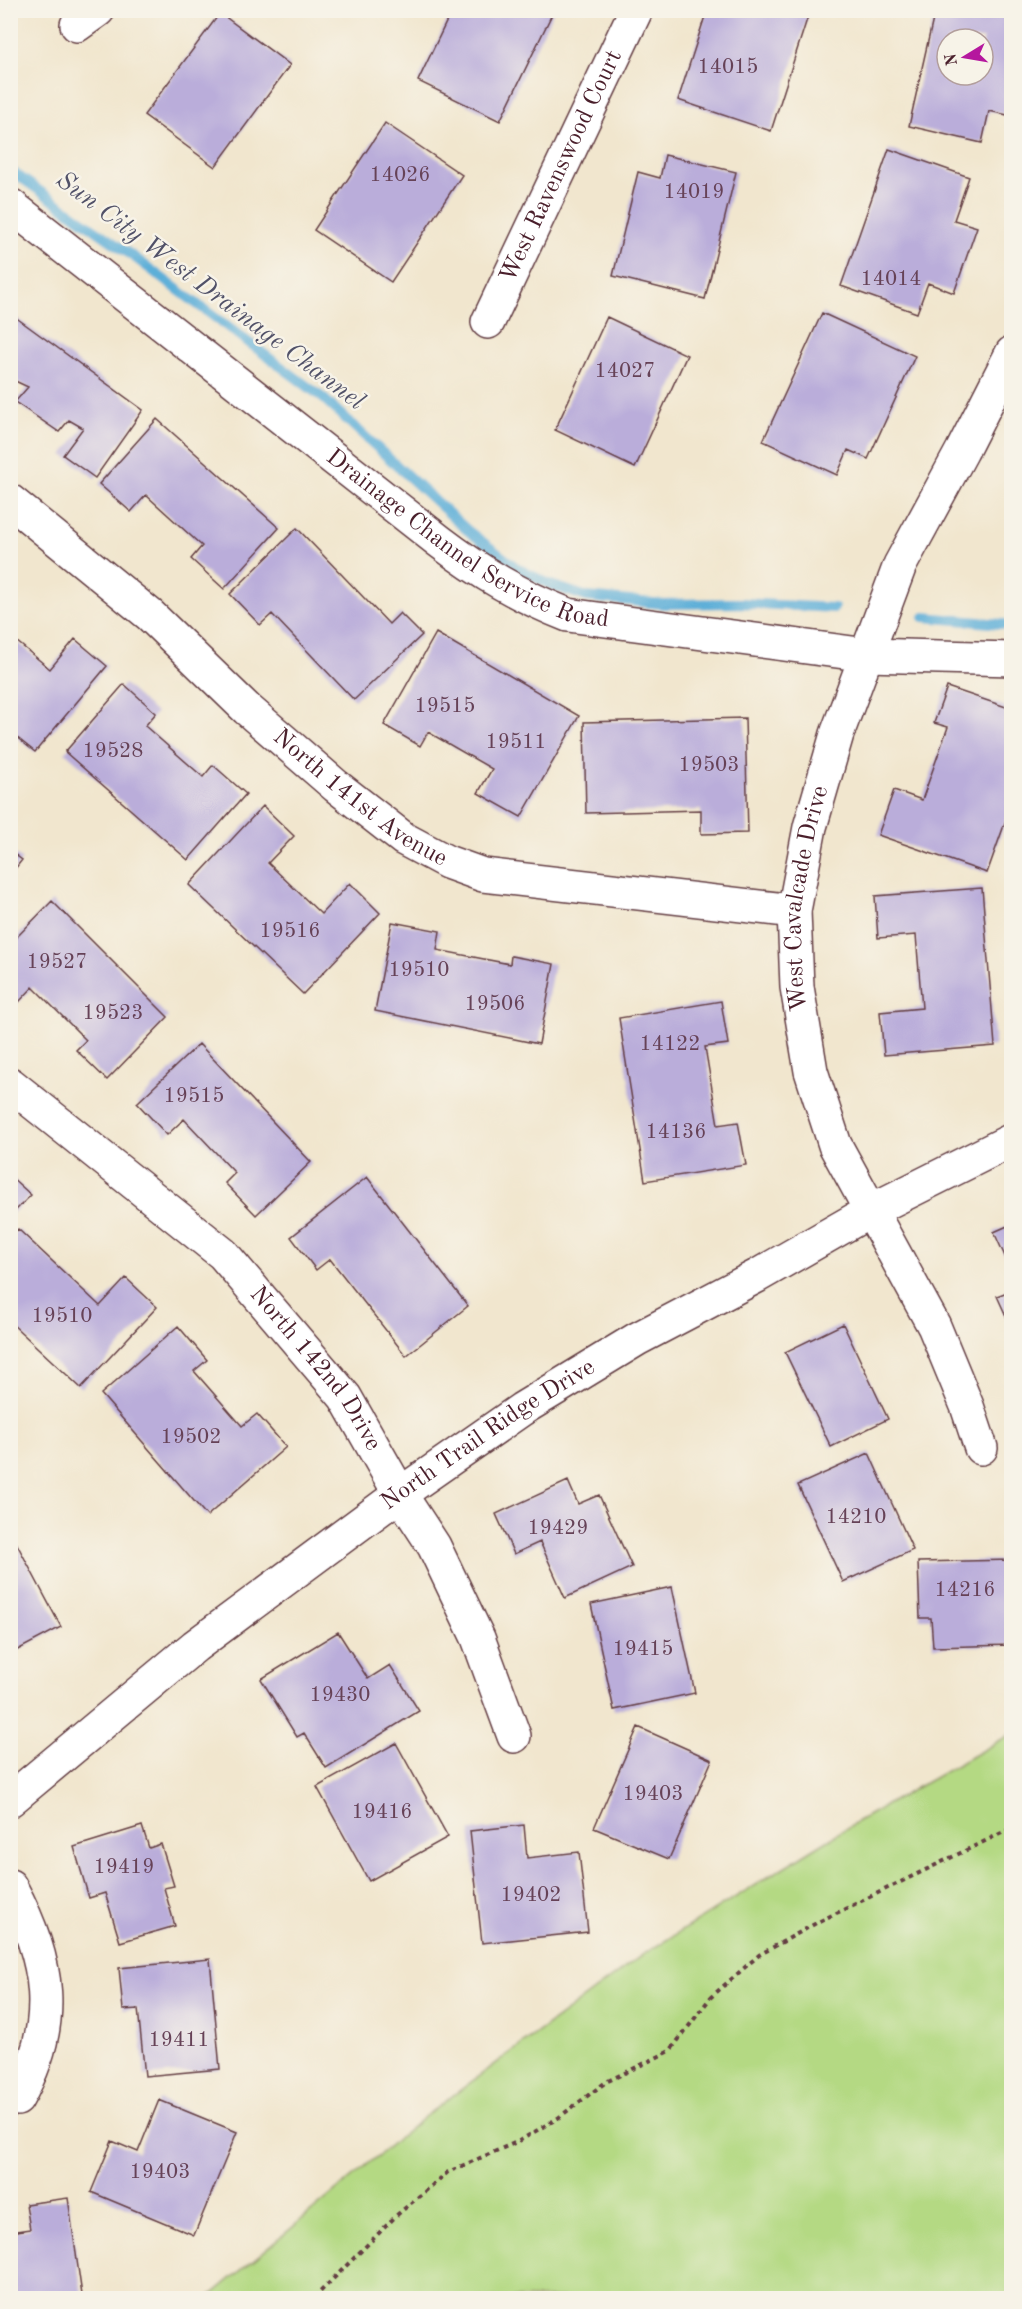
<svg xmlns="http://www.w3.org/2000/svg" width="1022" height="2309" viewBox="0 0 1022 2309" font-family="'Old Standard TT',serif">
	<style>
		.green { fill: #b4d983; stroke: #7f7c57; stroke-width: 1.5 }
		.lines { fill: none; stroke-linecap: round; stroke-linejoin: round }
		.stream { stroke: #5dafd8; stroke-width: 10 }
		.building { fill: #baadda; fill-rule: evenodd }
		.street-casing { stroke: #633d43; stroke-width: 36 }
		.secondary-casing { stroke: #633d43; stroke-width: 36 }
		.path { stroke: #633d43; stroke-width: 4; stroke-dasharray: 4.5 4.5; stroke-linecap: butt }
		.street { stroke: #fff; stroke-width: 33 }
		.secondary { stroke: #fff; stroke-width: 33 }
		.labels { text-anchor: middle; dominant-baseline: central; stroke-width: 5; stroke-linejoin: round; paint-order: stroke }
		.number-label { font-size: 21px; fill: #664257 }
		.street-label { font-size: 24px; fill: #4a1f2b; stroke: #f7f3e8 }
		.water-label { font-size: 26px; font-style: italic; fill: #515168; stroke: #f7f3e8 }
	</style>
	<rect width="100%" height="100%" fill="#f7f3e8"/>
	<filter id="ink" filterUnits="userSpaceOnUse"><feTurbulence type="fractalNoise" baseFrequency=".0167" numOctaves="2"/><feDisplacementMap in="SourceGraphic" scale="12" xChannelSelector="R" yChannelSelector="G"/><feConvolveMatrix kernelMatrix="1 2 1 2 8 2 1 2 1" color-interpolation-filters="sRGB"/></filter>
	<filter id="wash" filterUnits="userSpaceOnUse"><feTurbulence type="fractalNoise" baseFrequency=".008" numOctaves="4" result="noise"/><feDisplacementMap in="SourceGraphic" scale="24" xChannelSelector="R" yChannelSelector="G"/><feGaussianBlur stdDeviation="1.35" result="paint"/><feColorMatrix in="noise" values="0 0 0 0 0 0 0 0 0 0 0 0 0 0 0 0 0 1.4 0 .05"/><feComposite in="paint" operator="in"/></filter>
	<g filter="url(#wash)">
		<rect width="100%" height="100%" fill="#f1e6ce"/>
		<!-- green -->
		<path class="green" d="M1011,1734V2298H208L424,2117L642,1955L858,1821Z"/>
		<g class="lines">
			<!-- stream -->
			<path class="stream" d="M10,170L134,257L323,398L467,530L517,568L551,585L587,597L663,604L740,603L834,608
				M924,617L1012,625"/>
		</g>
		<g id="blocks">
			<!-- building -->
			<path class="building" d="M452,10H554L500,121L418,81Z
				M707,10H801L809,13L771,131L678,100Z
				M935,10H1012V116L989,111L982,143L909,126ZM947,39H983V75H947Z
				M220,13L290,65L215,167L144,115Z
				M385,123L462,175L391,282L314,230Z
				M889,149L969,177L954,220L977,227L954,293L928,283L917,313L841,286Z
				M665,155L736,172L705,299L613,276L638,172L660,178Z
				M822,313L915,356L868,459L848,450L837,475L763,441Z
				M11,314L143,410L95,478L63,455L83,428L69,420L59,432L15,402L28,387L13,380L10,384Z
				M607,317L687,355L635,468L555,430Z
				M157,419L279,528L224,589L191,559L202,546L146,495L131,512L99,484Z
				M297,528L389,624L400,613L422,635L354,700L272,614L260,625L230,594Z
				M436,633L579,716L521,817L478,793L492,769L428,732L420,746L384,725Z
				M10,636L50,669L75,639L107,666L35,752L10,732Z
				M124,684L156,713L145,726L203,777L213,765L246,794L188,860L65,752Z
				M947,687L1012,709V803L987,873L878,835L894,790L922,800L948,727L934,723Z
				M745,718L748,833L701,834V810L586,813L584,722Z
				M263,806L294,836L268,863L321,914L350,883L380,913L303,994L189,885Z
				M10,851L22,860L10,875Z
				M982,888L995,1046L884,1055L880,1012L922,1008L916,935L878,938L875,896Z
				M52,901L168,1017L107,1080L76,1050L86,1040L33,987L19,1002L10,993V944Z
				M392,922L440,931L437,950L510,964L511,956L554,964L539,1044L375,1011Z
				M721,1001L728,1044L705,1047L718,1125L738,1122L746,1165L645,1181L619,1018Z
				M199,1044L311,1162L256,1215L225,1183L235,1173L184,1119L167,1135L137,1103Z
				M10,1176L31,1195L10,1216Z
				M367,1177L468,1306L406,1356L330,1259L316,1270L291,1237Z
				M1012,1224V1272L994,1232Z
				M18,1229L100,1306L126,1278L157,1307L81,1388L10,1322V1237Z
				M1012,1290V1329L997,1296Z
				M843,1324L888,1419L831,1447L785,1352Z
				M178,1326L207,1360L194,1371L242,1426L257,1414L286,1447L207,1516L101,1394Z
				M869,1453L913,1550L843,1582L798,1485Z
				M568,1481L578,1504L599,1495L632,1567L565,1598L540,1542L514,1554L496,1514Z
				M10,1531L61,1627L10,1654Z
				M1012,1560V1645L933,1647L931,1618H920L918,1562Z
				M672,1587L695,1693L614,1710L591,1604Z
				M338,1632L368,1679L390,1665L419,1711L326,1768L304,1733L297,1737L261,1679Z
				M638,1727L712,1760L669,1859L594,1828Z
				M396,1743L448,1837L369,1881L317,1787Z
				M524,1825L527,1858L579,1852L588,1932L482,1943L470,1831Z
				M142,1826L149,1848L161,1844L174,1886L164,1888L175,1926L120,1942L105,1893L89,1898L74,1847Z
				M210,1959L220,2069L145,2076L138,2009L123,2010L119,1968Z
				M159,2100L237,2132L194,2235L91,2192L112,2141L138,2152Z
				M68,2198L82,2295L60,2298H10V2232L30,2229L26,2204Z"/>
		</g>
	</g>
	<g filter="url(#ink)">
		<use href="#blocks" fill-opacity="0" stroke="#633d43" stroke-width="1.5"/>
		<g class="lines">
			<!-- street casing -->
			<g class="street-casing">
				<g id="street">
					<path d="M77,25L98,10"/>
					<path id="s1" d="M10,205L439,541C481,573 518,595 568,615L867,655L1012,659"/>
					<path id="s2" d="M488,322L636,10"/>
					<path id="s3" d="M10,501L150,615L247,709L336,786L404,839L447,862L483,875L794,911"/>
					<path id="s4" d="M10,1084L223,1254L345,1397L400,1494L434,1546L478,1638L514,1736"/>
					<path id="s5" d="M981,1448L967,1406L934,1326L835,1145L811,1071L797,987L794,911L810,827L837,734L900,565L962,451L1012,353"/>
					<path d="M10,1886C50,1960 60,2024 17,2099"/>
				</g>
			</g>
			<!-- secondary casing -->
			<g class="secondary-casing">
				<g id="secondary">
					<path id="s6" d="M10,1800L195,1646L400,1494L522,1409L637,1339L757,1276L872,1210L1012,1140"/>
				</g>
			</g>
			<!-- path -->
			<path class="path" d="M314,2298L398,2214L448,2172L519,2141L558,2118L606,2082L670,2051L711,1997L759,1955L820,1921L1012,1828"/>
			<!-- street -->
			<use href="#street" class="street"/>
			<!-- secondary -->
			<use href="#secondary" class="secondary"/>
		</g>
	</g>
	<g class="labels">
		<!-- number labels -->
		<g class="number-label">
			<text x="728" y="67">14015</text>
			<text x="400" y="175">14026</text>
			<text x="694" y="192">14019</text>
			<text x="891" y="279">14014</text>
			<text x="625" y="371">14027</text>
			<text x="445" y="706">19515</text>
			<text x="516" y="742">19511</text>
			<text x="113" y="751">19528</text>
			<text x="709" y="765">19503</text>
			<text x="290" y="931">19516</text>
			<text x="57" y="962">19527</text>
			<text x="419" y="970">19510</text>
			<text x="495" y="1004">19506</text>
			<text x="113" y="1013">19523</text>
			<text x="670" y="1044">14122</text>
			<text x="194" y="1096">19515</text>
			<text x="676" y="1132">14136</text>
			<text x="62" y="1316">19510</text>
			<text x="191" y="1437">19502</text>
			<text x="856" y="1517">14210</text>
			<text x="558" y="1528">19429</text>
			<text x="965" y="1590">14216</text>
			<text x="643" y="1649">19415</text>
			<text x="340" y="1695">19430</text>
			<text x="653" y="1794">19403</text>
			<text x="382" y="1812">19416</text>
			<text x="124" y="1867">19419</text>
			<text x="531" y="1895">19402</text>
			<text x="179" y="2040">19411</text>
			<text x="160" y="2172">19403</text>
		</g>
		<!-- street labels -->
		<g class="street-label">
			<text stroke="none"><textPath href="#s2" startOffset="172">West Ravenswood Court</textPath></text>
			<text stroke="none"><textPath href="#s1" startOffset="570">Drainage Channel Service Road</textPath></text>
			<text stroke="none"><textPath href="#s3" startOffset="460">North 141st Avenue</textPath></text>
			<text stroke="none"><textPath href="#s5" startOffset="590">West Cavalcade Drive</textPath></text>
			<text stroke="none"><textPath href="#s4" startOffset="420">North 142nd Drive</textPath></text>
			<text stroke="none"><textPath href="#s6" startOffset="602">North Trail Ridge Drive</textPath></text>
		</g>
		<!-- water labels -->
		<g class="water-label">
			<text transform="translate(210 291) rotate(37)">Sun City West Drainage Channel</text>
		</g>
	</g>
	<!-- margin -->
	<rect width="1022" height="2309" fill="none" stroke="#f7f3e8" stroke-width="36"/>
	<!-- north arrow -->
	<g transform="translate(965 57) rotate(259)"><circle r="28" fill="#f7f3e8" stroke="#b29e9c" stroke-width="1.5"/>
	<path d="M0-4.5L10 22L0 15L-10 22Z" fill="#b5179e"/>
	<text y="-9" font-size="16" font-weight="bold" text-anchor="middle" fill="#4a1f2b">N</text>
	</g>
</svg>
